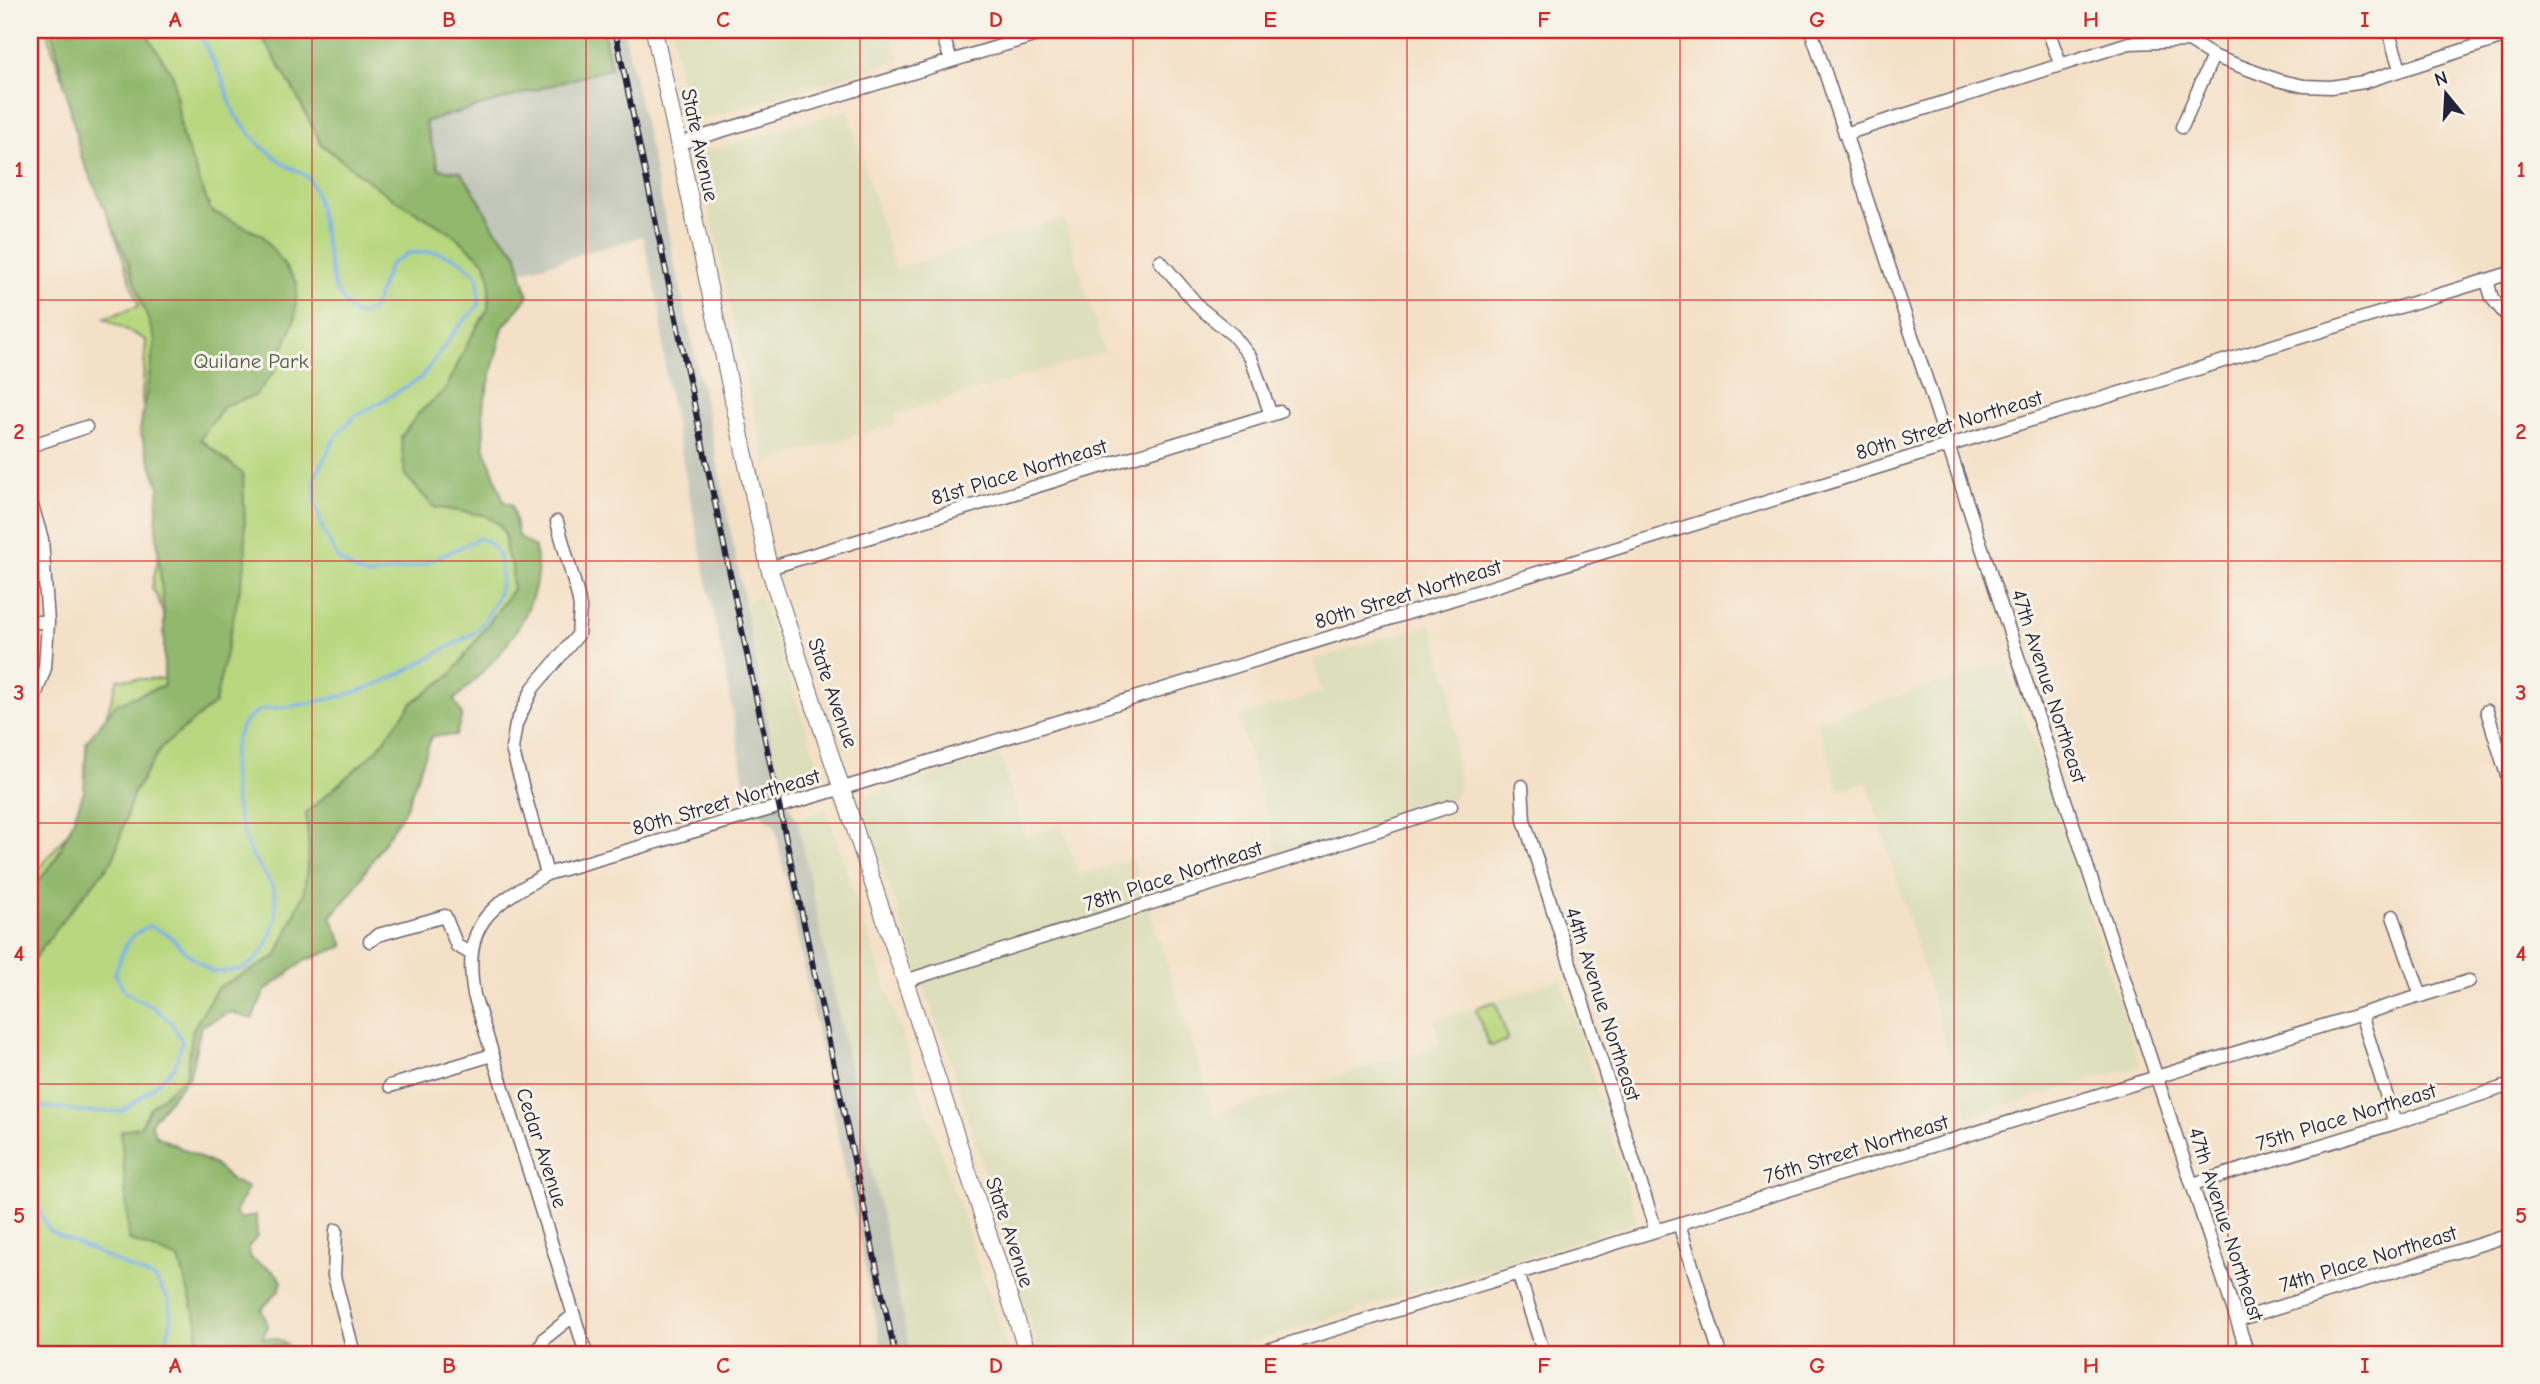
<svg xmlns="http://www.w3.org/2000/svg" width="2540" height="1384" viewBox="0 0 2540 1384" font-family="'Comic Neue',sans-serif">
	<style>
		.built { fill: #dddebc }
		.industrial { fill: #c2c6b9 }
		.green { fill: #b8d77e; stroke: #6d7c5c; stroke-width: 2 }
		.forest { fill: #92b86d; stroke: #5a6d54; stroke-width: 2 }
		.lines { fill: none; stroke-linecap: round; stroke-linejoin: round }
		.stream { stroke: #7bb2ea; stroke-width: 3.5 }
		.minor-casing { stroke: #6c646c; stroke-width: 15 }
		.major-casing { stroke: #6c646c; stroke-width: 18 }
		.minor { stroke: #fff; stroke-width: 12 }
		.major { stroke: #fff; stroke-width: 16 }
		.rail-casing { stroke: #22223b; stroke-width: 6 }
		.rail { stroke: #f7f3e8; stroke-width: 3.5; stroke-dasharray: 10; stroke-linecap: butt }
		.grid { fill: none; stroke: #d62828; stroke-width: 2; stroke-opacity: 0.55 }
		.labels { text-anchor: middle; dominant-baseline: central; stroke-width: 6; stroke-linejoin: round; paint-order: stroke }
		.street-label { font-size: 21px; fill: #22223b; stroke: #f7f3e8 }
		.park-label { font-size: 21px; fill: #4f584f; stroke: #f7f3e8 }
		.neatline { fill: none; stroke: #d62828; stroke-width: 2.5 }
		.grid-label { font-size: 23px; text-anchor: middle; font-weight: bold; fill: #d62828 }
	</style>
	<rect width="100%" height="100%" fill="#f7f3e8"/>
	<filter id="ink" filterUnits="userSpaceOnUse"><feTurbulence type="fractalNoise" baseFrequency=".0143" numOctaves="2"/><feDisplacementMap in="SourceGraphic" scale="14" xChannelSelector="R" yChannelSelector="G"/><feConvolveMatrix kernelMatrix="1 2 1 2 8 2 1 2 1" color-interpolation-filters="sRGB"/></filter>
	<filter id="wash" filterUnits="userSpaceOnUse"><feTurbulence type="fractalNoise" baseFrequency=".00686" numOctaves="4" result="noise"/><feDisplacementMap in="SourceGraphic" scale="28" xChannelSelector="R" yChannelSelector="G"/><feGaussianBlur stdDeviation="1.57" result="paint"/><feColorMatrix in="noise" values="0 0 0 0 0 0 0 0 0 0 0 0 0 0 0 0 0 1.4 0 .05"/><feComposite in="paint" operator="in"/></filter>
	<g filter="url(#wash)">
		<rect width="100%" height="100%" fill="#f4e0c7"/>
		<!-- built -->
		<path class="built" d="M671,30H890L900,60L700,120L689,114Z
			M848,110L895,269L1064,218L1104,352L895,415L897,423L765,463L697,153Z
			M760,596L820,770L815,782L782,794L746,601Z
			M1431,624L1451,687L1455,754L1460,788L1450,802L1280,858L1238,717L1322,692L1313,660Z
			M2007,663L2140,1066L1968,1117L1867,781L1839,790L1817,721Z
			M1000,755L1025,836L1062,825L1079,875L1133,858L1215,1115L1441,1044L1434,1020L1562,979L1638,1222L1215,1354H1040L953,1069L859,798Z
			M826,809L1009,1354H911L797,819Z"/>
		<!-- industrial -->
		<path class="industrial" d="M603,30H624L713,440L782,794L797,819L911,1354H883L775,826L748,803L726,675L666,379L660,310L643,236L521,272L516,252L494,228L477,196L439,170L425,122L610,68Z"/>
		<!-- green -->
		<path class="green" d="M46,30H258L292,87L322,145L386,194L454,235L485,262L490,279L488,309L470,339L446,389L419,413L401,437L405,475L434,507L484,515L499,524L505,534L506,552L512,566L513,589L452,674L412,703L376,751L306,813L309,849L304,893L276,957L217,988L193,1029L186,1076L150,1108L141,1126L197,1322L198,1345L238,1350L280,1344L245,1354H30V880L78,820L85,787L86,743L105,719L118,679H164L172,642L157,596L152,588L159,552L157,540L172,542L147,435L142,397L146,340L104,318L139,306Z
			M1493,1002L1496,1003L1507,1038L1505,1042L1492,1046L1488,1044L1476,1010L1478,1007Z"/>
		<!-- forest -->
		<path class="forest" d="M52,30H141L147,35L173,75L182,135L211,211L262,235L297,283L295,319L275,370L255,396L225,405L200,439L243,474L246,560L215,703L162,747L133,794L113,860L67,915L30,964V891L54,862L72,824L84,791L87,741L116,704L164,685V615L156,525L159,487L140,431L155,340L125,254L81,156Z
			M258,30H603L611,68L425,122L439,169L461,172L477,196L494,228L516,252L528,297L503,327L483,406L484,446L504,502L512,505L518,536L535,548C536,556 538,566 537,575C531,627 490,666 454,700L462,715L456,735L432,736L406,808L352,892L331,917L344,946L304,961L265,991L252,1019L230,1012L201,1026L190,1075L151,1122L155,1135L215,1165L233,1181L248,1188L235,1213L241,1219L256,1215L257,1237L249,1246L250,1257C261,1267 274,1267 282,1281L279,1290L261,1310C268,1322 270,1326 262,1338H275L287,1344L261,1354H245L276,1345L214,1352L198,1345L197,1322L179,1259L129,1240L121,1131L141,1126L150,1108L186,1076L193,1029L217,988L276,957L304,893L309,849L306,813L376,751L412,703L452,674L513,589L512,566L506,552L505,534L499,524L484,515L434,507L405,475L401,437L419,413L446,389L470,339L488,309L490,279L485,262L454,235L386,194L322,145L292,87Z"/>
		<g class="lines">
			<!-- stream -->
			<path class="stream" d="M30,1110L47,1107L86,1112L122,1111L149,1091L175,1066L182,1041L171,1022L153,1007L125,992L115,974C123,950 125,937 149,926L170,936L185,952L212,972C222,971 235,972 244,968C269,955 279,921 275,894C272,879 255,864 249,849C235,816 218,738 254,714C263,707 274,709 285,707C304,705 323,700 342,696C380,686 409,670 443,650C453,644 466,639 475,632C485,623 501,594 501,580C502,561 499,546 480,538L422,565L368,576L354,570L338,559L323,530L315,502V477L336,436L353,418L421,378L459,326L479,305L478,276L460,260L437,252L409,253L390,264L372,311L355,315L346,306L334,286L316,194L308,177L284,164L260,145L235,115L221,76L197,30
				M30,1189L49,1231L155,1279L169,1300L171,1321L163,1354"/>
		</g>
	</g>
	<g filter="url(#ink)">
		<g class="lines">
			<!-- minor casing -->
			<g class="minor-casing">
				<path id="minor" d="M941,30L951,61
					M1811,30L2248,1354
					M2048,30L2060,63
					M2388,30L2400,69
					M2182,127L2213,56
					M1845,134L2129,43L2189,41L2213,56L2277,80L2304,86L2331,87L2364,82L2510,35
					M678,144L1053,30
					M1160,261L1200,308L1233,335L1251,358L1271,415
					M2487,281L2492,298L2510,320
					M30,446L86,427
					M30,499L42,539L48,622L45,668L30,710
					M769,568L1280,412
					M30,622H48
					M2487,711L2510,785
					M1522,786L1524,820L1656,1231
					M547,874L512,749L516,724L533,688L578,635L580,608L578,596L557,522
					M2393,916L2421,996
					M370,941L378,935L445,916L457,946L470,953
					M905,981L1291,859L1451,806
					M2361,1014L2395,1123
					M390,1086L492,1055
					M2193,1184L2395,1123L2510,1085
					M1679,1224L1720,1354
					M336,1230L334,1276L354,1354
					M1518,1273L1544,1354
					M2237,1320L2510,1235
					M537,1354L545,1338L574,1315
					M586,1354L474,995C462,923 489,906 547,874L860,783L1950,445L2510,273
					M1255,1354L2469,981"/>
			</g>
			<!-- major casing -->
			<g class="major-casing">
				<path id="major" d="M654,30L769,568L1028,1354"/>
			</g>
			<!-- minor -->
			<use href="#minor" class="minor"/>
			<!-- major -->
			<use href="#major" class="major"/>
			<!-- rail casing -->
			<g class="rail-casing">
				<path id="rail" d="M615,30L895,1354"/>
			</g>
			<!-- rail -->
			<use href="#rail" class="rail"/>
		</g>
	</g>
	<!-- grid -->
	<path class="grid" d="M312,30V1354M586,30V1354M860,30V1354M1133,30V1354M1407,30V1354M1680,30V1354M1954,30V1354M2228,30V1354M30,300H2510M30,561H2510M30,823H2510M30,1084H2510"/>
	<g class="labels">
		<!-- street labels -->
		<g class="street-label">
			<text transform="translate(700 145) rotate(78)">State Avenue</text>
			<text transform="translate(1949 425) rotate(-17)">80th Street Northeast</text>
			<text transform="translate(1019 472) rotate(-17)">81st Place Northeast</text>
			<text transform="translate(1408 594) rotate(-17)">80th Street Northeast</text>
			<text transform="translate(2049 686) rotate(72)">47th Avenue Northeast</text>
			<text transform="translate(833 693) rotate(71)">State Avenue</text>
			<text transform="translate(726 802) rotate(-16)">80th Street Northeast</text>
			<text transform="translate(1173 876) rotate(-18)">78th Place Northeast</text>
			<text transform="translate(1603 1004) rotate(72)">44th Avenue Northeast</text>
			<text transform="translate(2346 1117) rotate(-17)">75th Place Northeast</text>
			<text transform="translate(542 1148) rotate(72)">Cedar Avenue</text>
			<text transform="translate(1856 1149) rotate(-17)">76th Street Northeast</text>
			<text transform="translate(2226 1224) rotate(72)">47th Avenue Northeast</text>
			<text transform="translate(1010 1232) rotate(72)">State Avenue</text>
			<text transform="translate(2368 1259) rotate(-17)">74th Place Northeast</text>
		</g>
		<!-- park labels -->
		<g class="park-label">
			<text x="251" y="361">Quilane Park</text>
		</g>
	</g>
	<!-- margin -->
	<rect width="2540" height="1384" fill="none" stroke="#f7f3e8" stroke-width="77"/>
	<!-- north arrow -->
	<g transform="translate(2446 94) rotate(342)" stroke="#f7f3e8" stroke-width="5" paint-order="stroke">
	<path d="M0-5L12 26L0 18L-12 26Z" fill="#22223b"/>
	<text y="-10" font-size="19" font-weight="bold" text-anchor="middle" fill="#22223b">N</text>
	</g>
	<rect x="38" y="38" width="2464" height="1308" class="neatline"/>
	<g class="grid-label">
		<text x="175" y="27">A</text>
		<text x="449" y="27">B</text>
		<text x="723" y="27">C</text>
		<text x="996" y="27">D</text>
		<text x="1270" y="27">E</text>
		<text x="1544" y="27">F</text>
		<text x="1817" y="27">G</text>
		<text x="2091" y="27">H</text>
		<text x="2365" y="27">I</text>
		<text x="19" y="177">1</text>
		<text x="2521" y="177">1</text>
		<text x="19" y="439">2</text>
		<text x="2521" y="439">2</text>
		<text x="19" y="700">3</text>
		<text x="2521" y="700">3</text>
		<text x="19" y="961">4</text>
		<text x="2521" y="961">4</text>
		<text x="19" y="1223">5</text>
		<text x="2521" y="1223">5</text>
		<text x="175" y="1373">A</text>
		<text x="449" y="1373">B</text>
		<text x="723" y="1373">C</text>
		<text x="996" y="1373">D</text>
		<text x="1270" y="1373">E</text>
		<text x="1544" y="1373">F</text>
		<text x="1817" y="1373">G</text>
		<text x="2091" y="1373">H</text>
		<text x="2365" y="1373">I</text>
	</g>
</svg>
